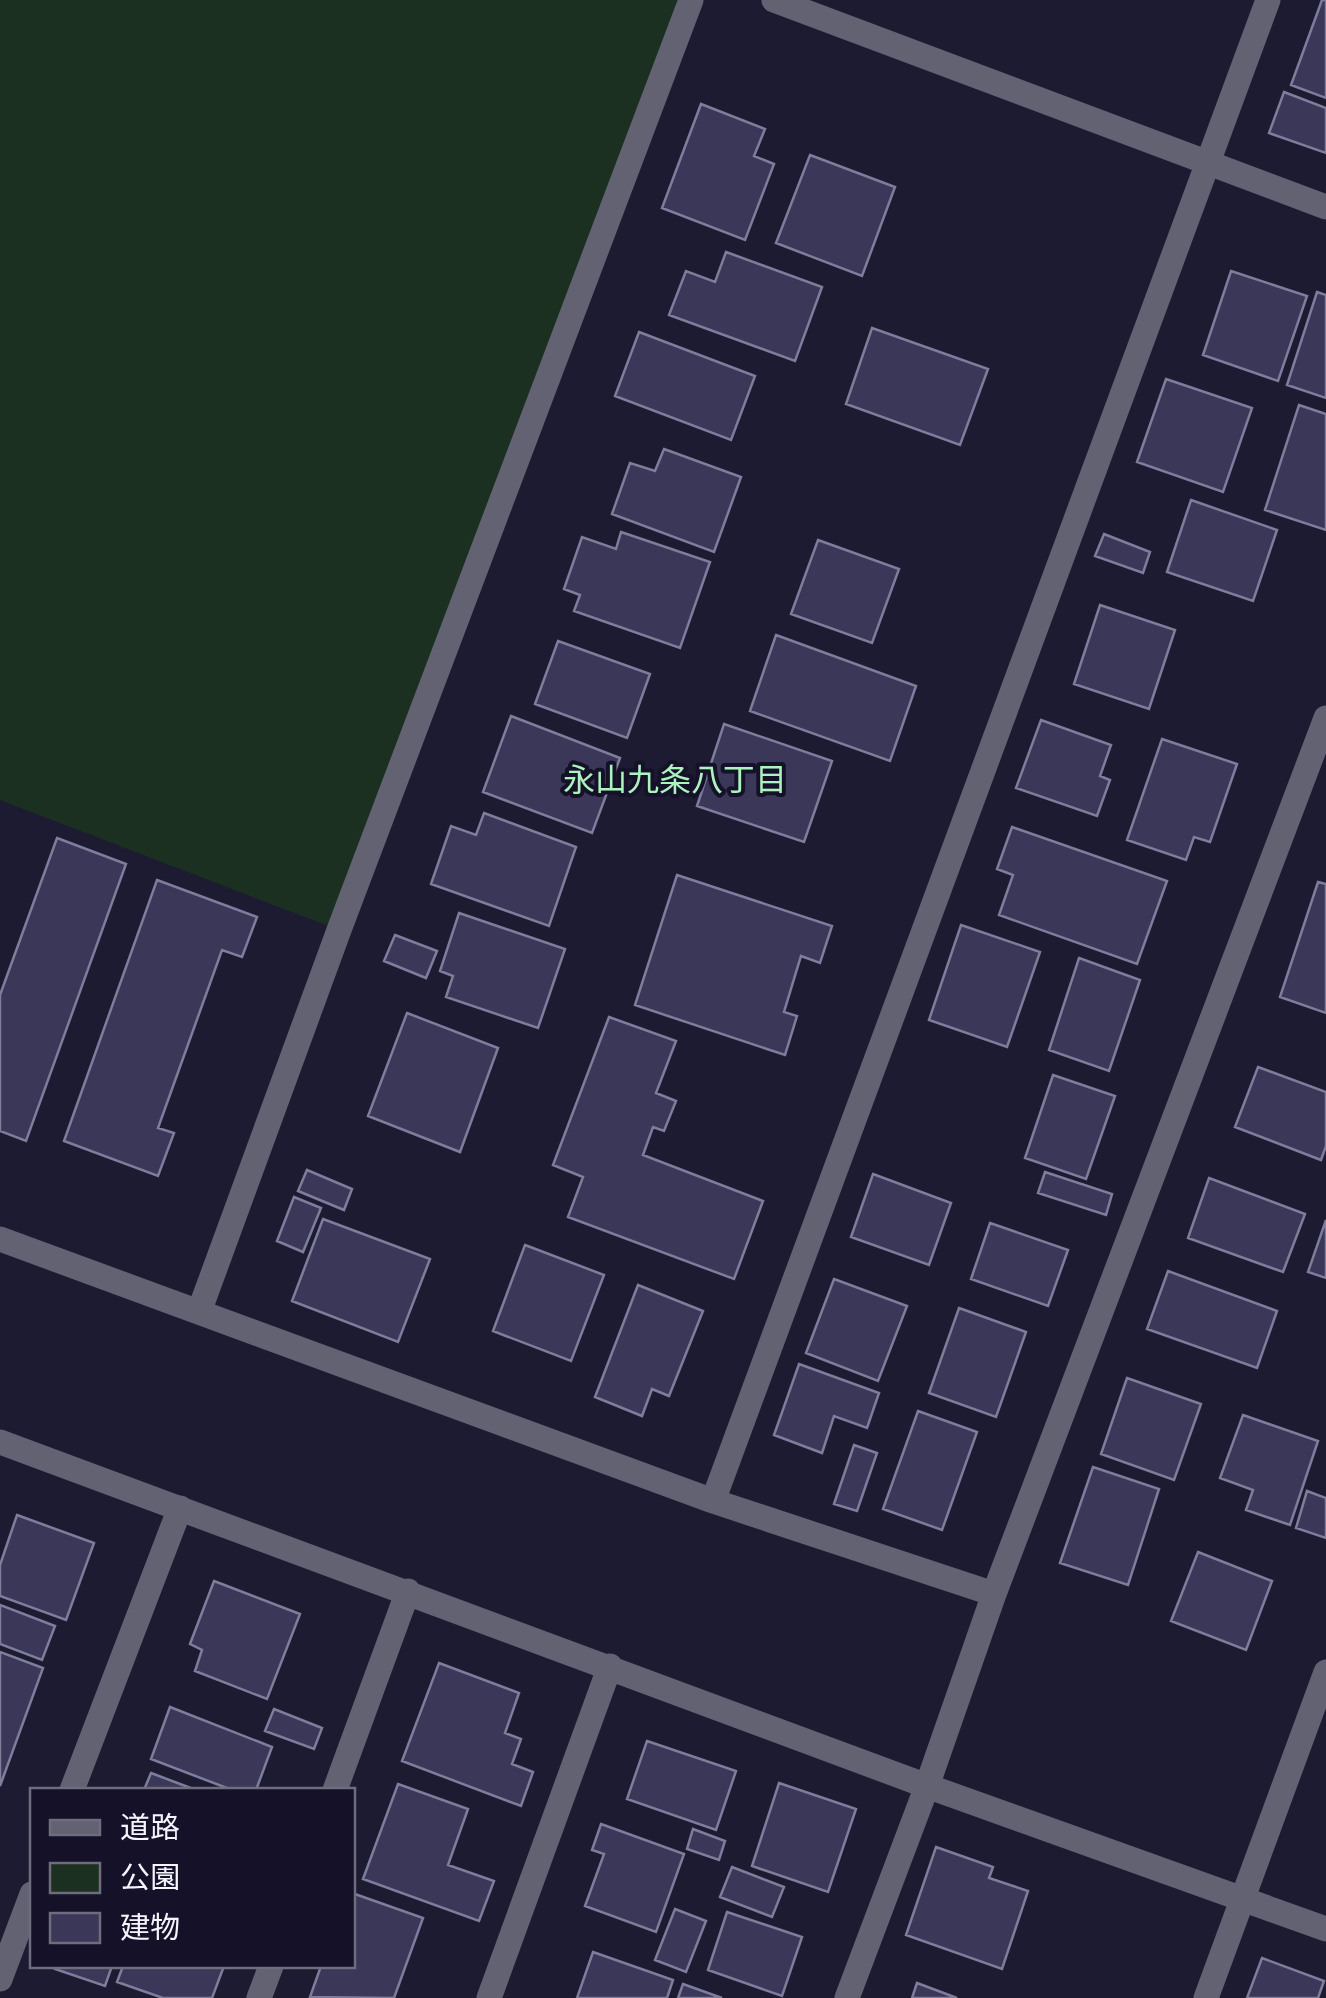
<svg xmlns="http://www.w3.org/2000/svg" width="1326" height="1998" viewBox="0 0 1326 1998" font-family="Ubuntu,'Noto Sans JP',sans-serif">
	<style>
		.green { fill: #1b3021 }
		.building { fill: #3a3759; stroke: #7e7d9b; stroke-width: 2.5 }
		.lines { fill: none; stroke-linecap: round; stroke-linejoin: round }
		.minor { stroke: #636273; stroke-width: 25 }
		.labels { text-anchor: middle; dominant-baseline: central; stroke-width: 8; stroke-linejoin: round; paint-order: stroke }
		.neighbourhood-label { font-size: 32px; fill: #acf3c0; stroke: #141128 }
	</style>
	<rect width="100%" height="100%" fill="#1d1b32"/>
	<!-- green -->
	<path class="green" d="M0,0H691L339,930L0,800Z"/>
	<!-- building -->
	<path class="building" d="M1322,0H1326V98L1291,85Z
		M1284,92L1326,108V153L1269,133Z
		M701,104L765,129L754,156L774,164L745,240L662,208Z
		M810,155L895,187L862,276L776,243Z
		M726,252L822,287L795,361L669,315L686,271L715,282Z
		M1231,271L1307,296L1278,381L1203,355Z
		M1317,292L1326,295V398L1287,385Z
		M872,328L988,369L960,445L846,404Z
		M639,332L755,376L731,440L615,396Z
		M1166,379L1252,408L1223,492L1137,462Z
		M1299,405L1326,414V530L1265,510Z
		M664,449L741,477L714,552L612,514L630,463L655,471Z
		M1191,500L1277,530L1253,601L1167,572Z
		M621,532L710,562L680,648L574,611L580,595L564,589L582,537L616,549Z
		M1104,534L1150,552L1143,573L1095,556Z
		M818,540L899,569L872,643L791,614Z
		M1100,605L1175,630L1149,709L1074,684Z
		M776,635L916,686L890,761L750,711Z
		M558,641L650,674L627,738L535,704Z
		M511,716L620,758L592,833L483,792Z
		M1041,720L1111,745L1100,776L1110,780L1097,816L1016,788Z
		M724,724L832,761L804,842L697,806Z
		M1162,739L1237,764L1210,842L1194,837L1186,860L1127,840Z
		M484,813L576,847L549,926L431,884L451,826L476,835Z
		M1012,827L1167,881L1137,964L999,915L1013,875L997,869Z
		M57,838L126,864L26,1141L0,1131V995Z
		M677,875L832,926L820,963L801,956L784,1012L797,1016L785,1055L635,1005Z
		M157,880L257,917L242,957L222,950L158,1128L174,1133L158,1176L64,1141Z
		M1318,882L1326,884V1013L1280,997Z
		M459,913L565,949L538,1028L446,997L453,976L440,971Z
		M961,925L1040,952L1007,1047L929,1020Z
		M395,935L437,951L426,978L384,961Z
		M1079,958L1140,980L1109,1071L1049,1050Z
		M407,1013L498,1048L460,1152L368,1116Z
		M609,1017L676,1041L656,1093L676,1101L664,1131L653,1127L643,1155L763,1201L734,1279L568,1217L583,1177L553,1165Z
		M1258,1067L1326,1092V1146L1321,1160L1235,1127Z
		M1053,1075L1115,1096L1086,1179L1025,1158Z
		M307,1170L352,1189L344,1210L298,1191Z
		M1045,1172L1112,1194L1106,1215L1038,1193Z
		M873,1174L951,1203L929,1265L851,1237Z
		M1209,1178L1305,1214L1283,1272L1188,1238Z
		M294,1197L321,1208L303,1252L277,1241Z
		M323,1219L430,1259L398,1342L292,1301Z
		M1326,1220V1278L1308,1272Z
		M990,1223L1068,1250L1048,1306L971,1279Z
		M525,1245L604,1275L571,1361L493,1331Z
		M1168,1271L1277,1311L1257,1368L1147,1329Z
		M834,1279L907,1306L878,1381L806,1353Z
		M638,1285L703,1311L669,1396L652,1389L642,1416L595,1397Z
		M959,1308L1026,1332L996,1417L929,1393Z
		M799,1364L879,1393L867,1428L834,1416L822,1453L774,1435Z
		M1127,1378L1201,1404L1174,1480L1101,1454Z
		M918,1411L977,1432L942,1530L883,1509Z
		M1243,1415L1318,1441L1290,1525L1246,1510L1253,1490L1220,1478Z
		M854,1445L877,1453L857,1511L834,1504Z
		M1093,1467L1159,1489L1128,1585L1060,1563Z
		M1307,1491L1326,1498V1538L1296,1528Z
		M17,1515L94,1543L66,1620L0,1596V1565Z
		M1198,1552L1272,1581L1246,1650L1171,1621Z
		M214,1581L300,1614L267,1699L195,1671L202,1650L190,1644Z
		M0,1605L55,1626L42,1660L0,1644Z
		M0,1652L43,1668L0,1786Z
		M439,1663L519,1693L505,1733L521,1739L512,1764L533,1772L521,1806L402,1761Z
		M170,1707L272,1747L256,1790H232L151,1759Z
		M274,1709L322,1728L314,1749L265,1731Z
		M647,1741L736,1771L716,1830L627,1799Z
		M151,1773L196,1790H144Z
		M779,1783L856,1809L828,1892L752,1866Z
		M398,1784L468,1809L448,1865L494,1881L479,1921L363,1879Z
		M601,1824L684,1854L656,1932L585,1906L604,1854L592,1850Z
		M693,1829L725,1841L719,1860L687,1849Z
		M936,1847L993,1867L989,1878L1028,1891L1002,1969L906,1935Z
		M732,1867L784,1887L772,1917L720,1897Z
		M352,1893L423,1918L394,1998L310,1997L321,1966H352Z
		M675,1909L706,1921L686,1972L655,1960Z
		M727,1912L802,1937L782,1996L708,1970Z
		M593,1952L673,1980L667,1998H577Z
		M1262,1958L1324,1981L1318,1998H1247Z
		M56,1966H112L105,1986L55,1969Z
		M123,1966H224L212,1998H163L117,1982Z
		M917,1983L957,1998H912Z
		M683,1984L722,1998H678Z"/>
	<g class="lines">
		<!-- minor -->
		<path class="minor" d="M774,0L1326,207
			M0,1239L713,1501L994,1594
			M199,1312L339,930L691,0
			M0,1442L927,1786L1326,1929
			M713,1501L1268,0
			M72,1790L180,1508
			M335,1790L408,1591
			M0,1979L32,1894
			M259,1998L271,1966
			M489,1998L610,1666
			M847,1998L927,1786L994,1594L1326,718
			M1206,1998L1326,1672"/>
	</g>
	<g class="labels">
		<!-- neighbourhood labels -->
		<g class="neighbourhood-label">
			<text x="675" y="779">永山九条八丁目</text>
		</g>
	</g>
	<!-- legend -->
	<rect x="30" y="1788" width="325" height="180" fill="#141128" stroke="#6e6c7d" stroke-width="2.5"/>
	<rect x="50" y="1820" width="50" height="15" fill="#636273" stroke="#6e6c7d" stroke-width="2.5"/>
	<text x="120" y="1838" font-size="30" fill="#f4f4fd">道路</text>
	<rect x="50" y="1863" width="50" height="30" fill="#1b3021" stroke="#6e6c7d" stroke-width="2.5"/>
	<text x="120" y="1888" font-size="30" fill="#f4f4fd">公園</text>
	<rect x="50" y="1913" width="50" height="30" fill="#3a3759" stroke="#6e6c7d" stroke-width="2.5"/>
	<text x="120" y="1938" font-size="30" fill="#f4f4fd">建物</text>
</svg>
